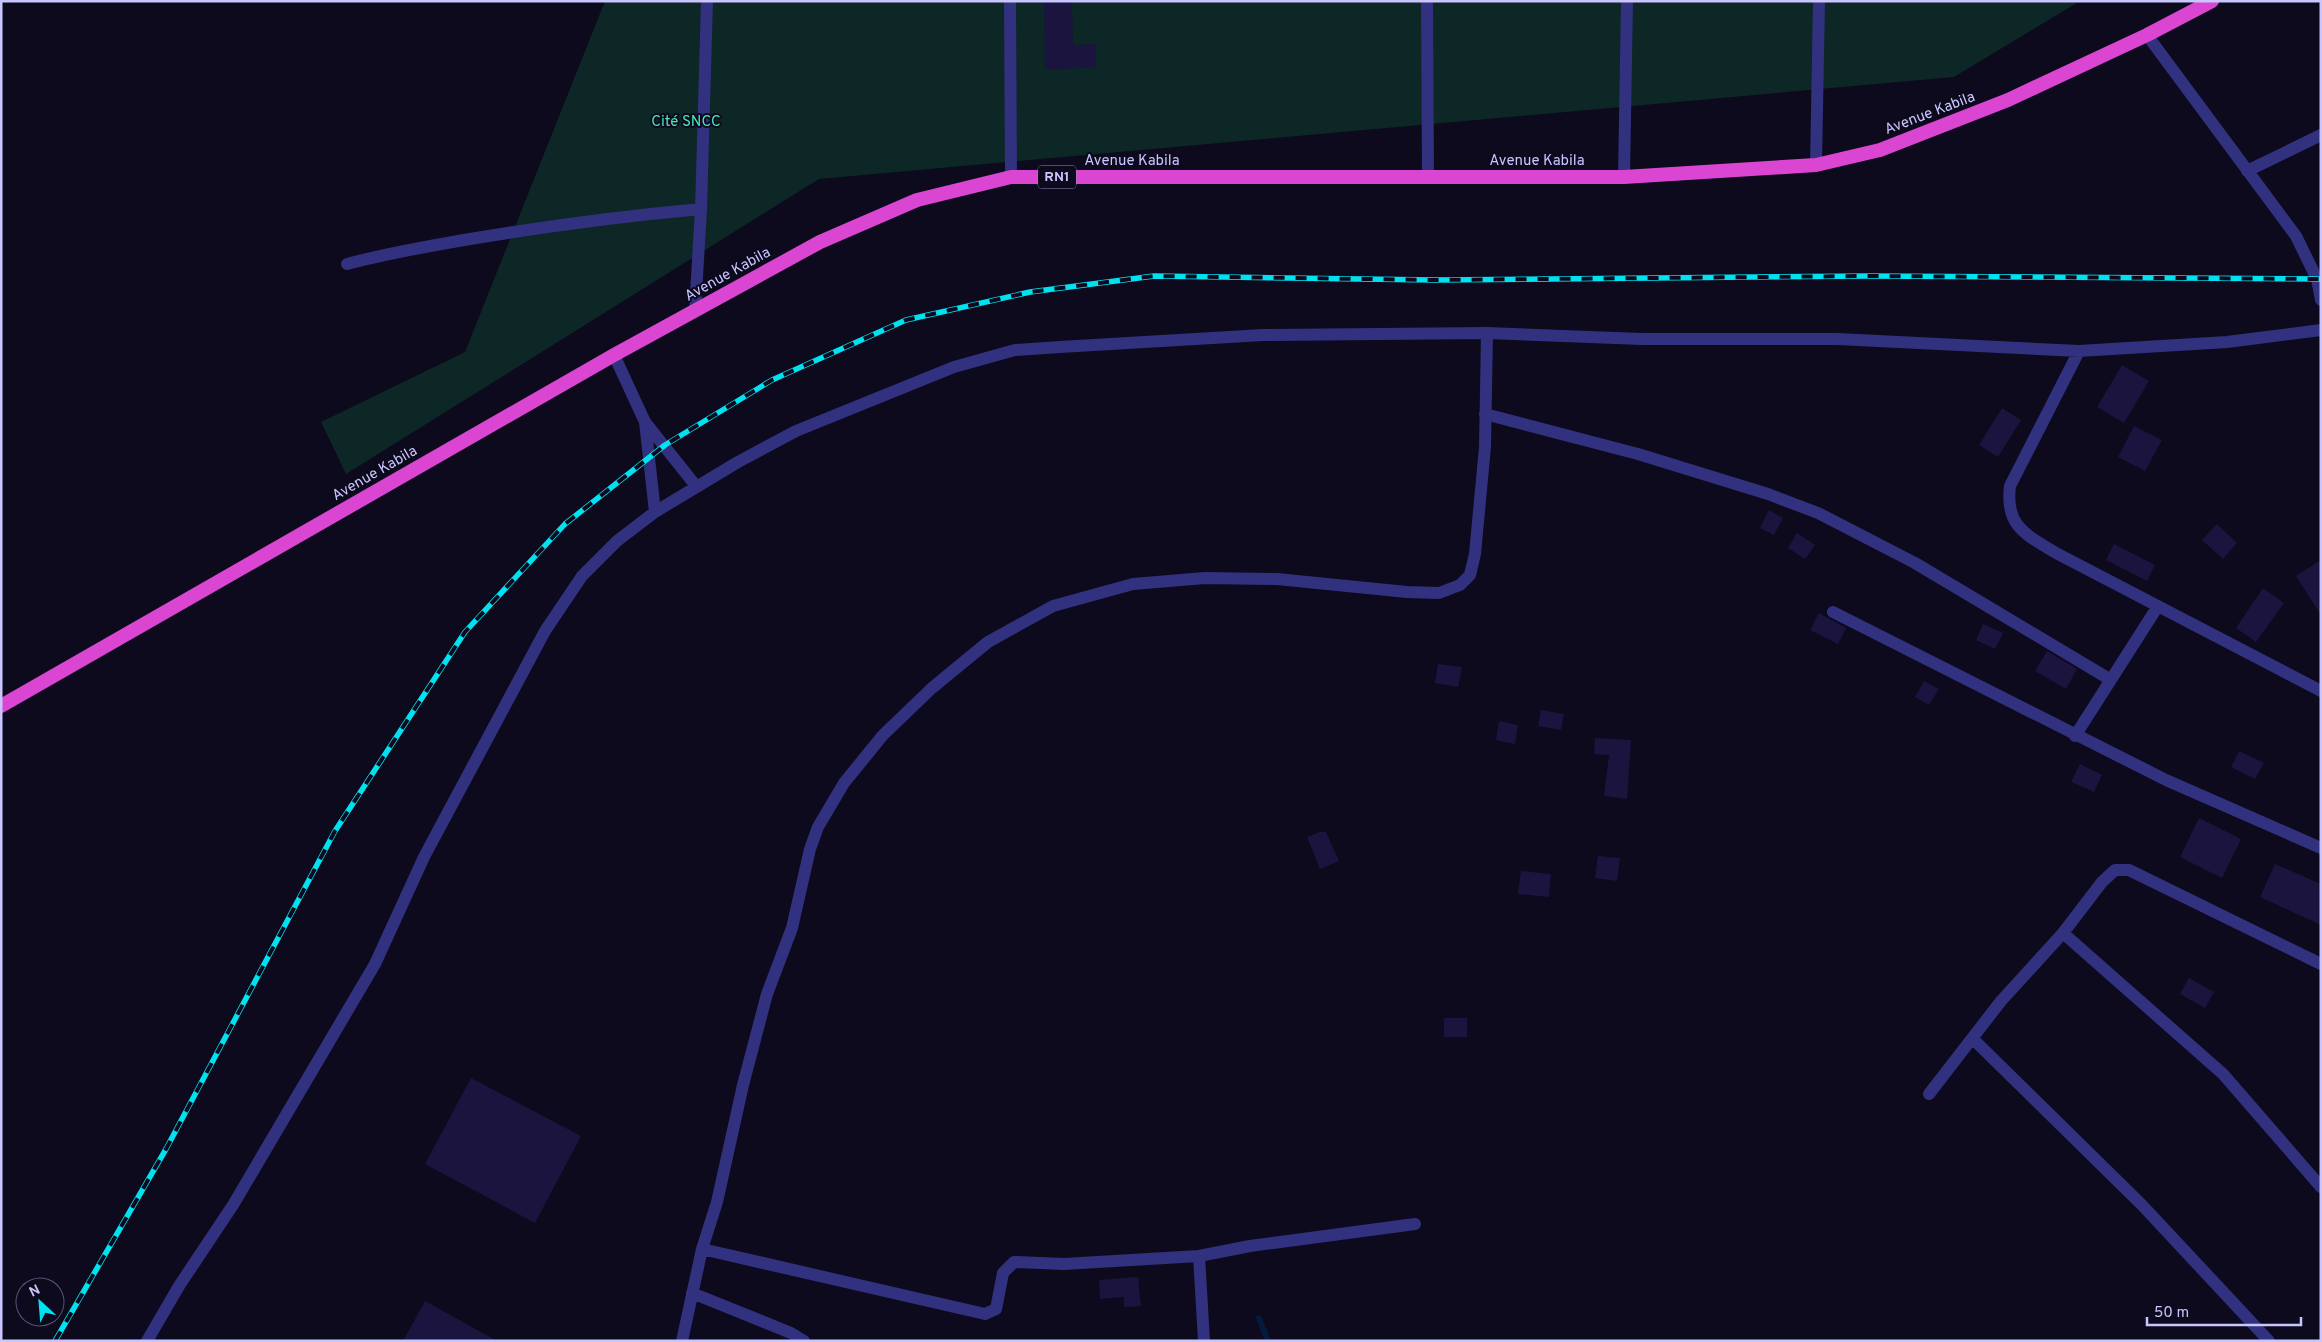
<svg xmlns="http://www.w3.org/2000/svg" width="2322" height="1342" viewBox="0 0 2322 1342" font-family="Overpass,sans-serif">
	<style>
		.green { fill: #0c2725 }
		.lines { fill: none; stroke-linecap: round; stroke-linejoin: round }
		.stream { stroke: #051a3a; stroke-width: 6 }
		.building { fill: #1b143f }
		.minor { stroke: #31317f; stroke-width: 12 }
		.trunk { stroke: #da46d1; stroke-width: 14 }
		.rail-casing { stroke: #00e2f0; stroke-width: 5.5 }
		.rail { stroke: #0c0a1c; stroke-width: 4; stroke-dasharray: 11; stroke-linecap: butt }
		.labels { text-anchor: middle; dominant-baseline: central; stroke-width: 4; stroke-linejoin: round; paint-order: stroke }
		.shield { fill: #0c0a1c; stroke: #908dbb; stroke-width: 1 }
		.shield-label { font-size: 14px; font-weight: bold; fill: #c9c5ff }
		.street-label { font-size: 15px; fill: #c9c5ff; stroke: #0c0a1c }
		.park-label { font-size: 15px; fill: #49e7b9; stroke: #0c0a1c }
	</style>
	<rect width="100%" height="100%" fill="#0c0a1c"/>
	<!-- green -->
	<path class="green" d="M605,1H2080L1954,77L819,179L346,474L321,422L465,352Z"/>
	<g class="lines">
		<!-- stream -->
		<path class="stream" d="M1259,1318L1268,1341"/>
	</g>
	<!-- building -->
	<path class="building" d="M1044,1H1072L1073,45L1096,44V67L1045,70Z
		M2122,365L2149,381L2124,423L2097,407Z
		M2002,408L2021,420L1998,457L1979,445Z
		M2134,426L2162,440L2145,471L2118,457Z
		M1769,510L1783,518L1774,535L1760,528Z
		M2217,524L2237,543L2223,559L2202,540Z
		M1797,533L1815,545L1805,559L1788,548Z
		M2114,544L2155,565L2147,581L2106,560Z
		M2321,560V615L2296,576Z
		M2263,588L2284,603L2256,642L2236,628Z
		M1819,613L1846,628L1838,644L1810,630Z
		M1983,624L2003,633L1995,649L1976,640Z
		M2047,651L2077,669L2066,689L2035,671Z
		M1438,664L1462,667L1458,687L1435,683Z
		M1924,681L1939,689L1929,705L1915,697Z
		M1541,710L1564,714L1561,730L1538,726Z
		M1499,721L1518,725L1515,744L1496,740Z
		M1595,738L1631,740L1627,799L1604,796L1609,755L1594,754Z
		M2239,751L2264,763L2255,779L2231,767Z
		M2080,764L2102,775L2094,792L2071,782Z
		M2199,818L2241,839L2222,878L2180,857Z
		M1320,832H1326L1339,861L1320,869L1307,837Z
		M1598,856L1620,858L1617,881L1595,878Z
		M2275,864L2321,884V925L2260,897Z
		M1521,871L1551,874L1549,897L1518,894Z
		M2189,978L2214,992L2205,1008L2180,994Z
		M1444,1018H1467V1037H1444Z
		M471,1078L581,1136L535,1223L425,1164Z
		M1138,1277L1141,1306L1124,1307V1297L1100,1299L1099,1280Z
		M425,1301L497,1341H403Z"/>
	<g class="lines">
		<!-- minor -->
		<path class="minor" d="M1010,1L1011,177
			M1427,1L1428,177
			M2147,35L2296,236L2317,279L2321,300
			M1816,165L1819,1
			M2247,171L2321,135
			M1624,177L1627,1
			M347,264C388,253 429,246 470,239C548,226 623,216 701,209
			M695,311L701,209L707,1
			M2079,351L2010,486C2005,526 2025,534 2056,553L2321,691
			M614,355L645,422L696,486
			M1485,414L1638,454L1768,494L1818,513L1915,563L2111,680
			M645,422L655,512
			M1833,612L2166,780L2321,848
			M2075,736L2158,606
			M2063,933L2223,1074L2321,1187
			M1973,1039L2142,1205L2269,1341
			M1929,1094L2001,1001L2063,933L2102,882L2115,870H2129L2321,964
			M702,1249L985,1314L996,1309L1003,1273L1014,1262L1064,1264L1199,1256L1250,1246L1415,1224
			M1199,1256L1204,1341
			M692,1293L791,1333L804,1341
			M147,1341L179,1286L233,1205L375,964L424,857L545,631L582,576L617,541L655,512L738,462L796,431L954,367L1015,350L1060,347L1263,335L1487,333L1642,339H1838L2079,351L2227,342L2321,330
			M682,1341L702,1249L717,1202L743,1085L767,994L792,928L810,849L818,827L844,783L883,735L932,688L988,642L1053,606L1133,584L1205,578L1277,579L1407,592L1439,593L1460,585L1470,575L1475,554L1485,447L1487,333"/>
		<!-- trunk -->
		<path class="trunk" d="M1,706L614,355L820,242L917,200L1011,177H1624L1816,165L1880,150L2008,100L2147,35L2212,1"/>
		<!-- rail casing -->
		<g class="rail-casing">
			<path id="rail" d="M55,1341L166,1149L335,831L465,632L565,524L665,445L772,380L906,320L1030,292L1154,276L1434,280L1869,276L2321,279"/>
		</g>
		<!-- rail -->
		<use href="#rail" class="rail"/>
	</g>
	<g class="labels">
		<!-- shield labels -->
		<rect class="shield" x="1038" y="165.5" width="38" height="23" rx="4"/>
		<g class="shield-label">
			<text x="1057" y="177">RN1</text>
		</g>
		<!-- street labels -->
		<g class="street-label">
			<text transform="translate(1930 114) rotate(-21)">Avenue Kabila</text>
			<text x="1132" y="161">Avenue Kabila</text>
			<text x="1537" y="161">Avenue Kabila</text>
			<text transform="translate(728 275) rotate(-29)">Avenue Kabila</text>
			<text transform="translate(375 474) rotate(-30)">Avenue Kabila</text>
		</g>
		<!-- park labels -->
		<g class="park-label">
			<text x="686" y="122">Cité SNCC</text>
		</g>
	</g>
	<!-- border -->
	<rect width="2322" height="1342" fill="none" stroke="#c9c5ff" stroke-width="5"/>
	<!-- north arrow -->
	<g transform="translate(40 1302) rotate(334)"><circle r="24" fill="#0c0a1c" stroke="#585577"/>
	<path d="M0-4L9 19L0 12L-9 19Z" fill="#00e2f0"/>
	<text y="-8" font-size="14" font-weight="bold" text-anchor="middle" fill="#c9c5ff">N</text>
	</g>
	<!-- scale -->
	<path d="M2147 1317v8h154v-8" fill="none" stroke="#c9c5ff" stroke-width="2.5"/>
	<text x="2154" y="1317" font-size="15" fill="#c9c5ff" stroke="#0c0a1c" stroke-width="4" paint-order="stroke">50 m</text>
</svg>
